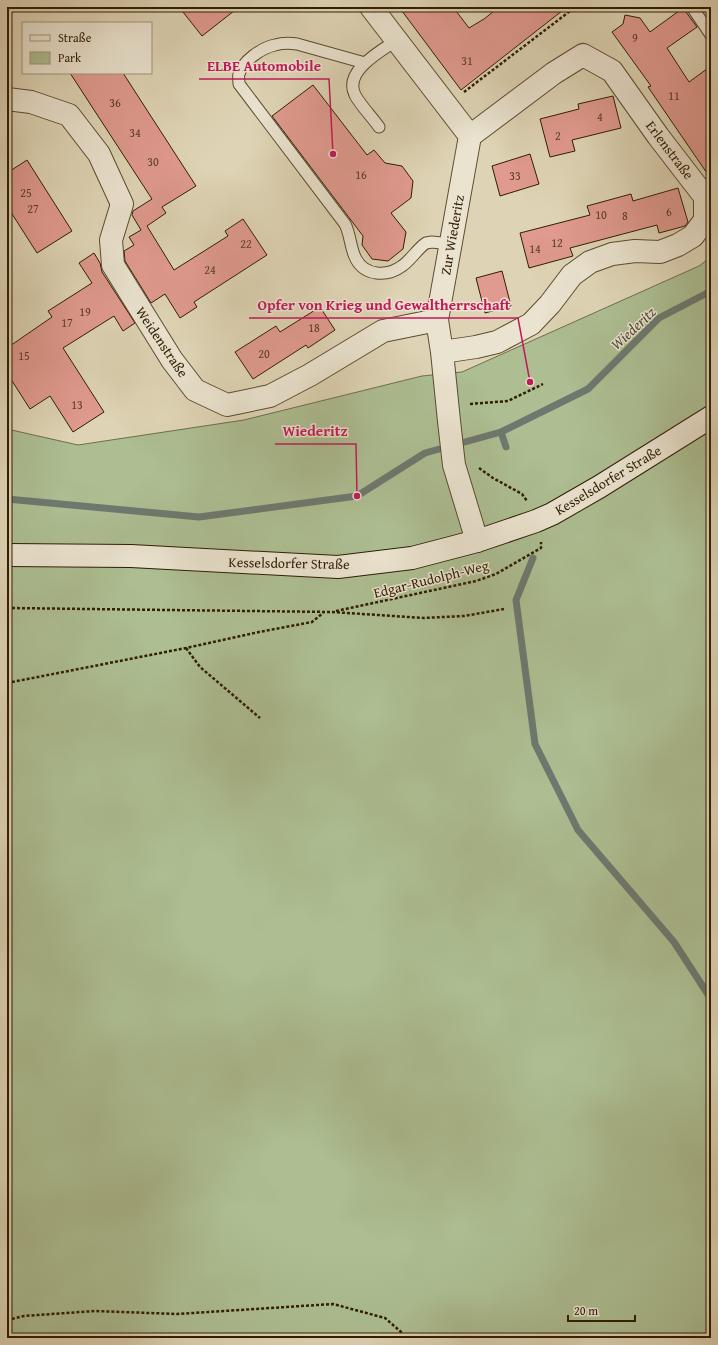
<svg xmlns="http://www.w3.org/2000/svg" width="718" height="1345" viewBox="0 0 718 1345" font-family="'Gentium Book Plus',serif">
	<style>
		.green { fill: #acbe92; stroke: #6e6e4a }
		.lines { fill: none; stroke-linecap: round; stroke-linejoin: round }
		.stream { stroke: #6d796f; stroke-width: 7 }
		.building { fill: #e09a8f; stroke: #301d03 }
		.lane-casing { stroke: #5c4b30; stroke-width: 13 }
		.street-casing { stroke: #5c4b30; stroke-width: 24 }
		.secondary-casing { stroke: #301d03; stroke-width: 24 }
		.path { stroke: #301d03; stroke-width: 2.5; stroke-dasharray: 3 2; stroke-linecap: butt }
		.lane { stroke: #eae3cf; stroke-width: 11 }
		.street { stroke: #eae3cf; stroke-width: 22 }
		.secondary { stroke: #eae3cf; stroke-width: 22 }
		.labels { text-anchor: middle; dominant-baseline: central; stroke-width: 3; stroke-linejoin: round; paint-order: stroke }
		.number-label { font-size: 12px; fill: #5c3c26 }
		.street-label { font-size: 14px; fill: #301d03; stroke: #eae3cf }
		.water-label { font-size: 15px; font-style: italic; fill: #4f4b39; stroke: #eae3cf }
		.leader { fill: none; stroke: #c2185b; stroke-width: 1.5 }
		.callout-dot { fill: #c2185b; stroke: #eae3cf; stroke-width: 1.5 }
		.callout-label { font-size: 15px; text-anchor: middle; font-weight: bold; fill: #c2185b; stroke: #eae3cf; stroke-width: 3; stroke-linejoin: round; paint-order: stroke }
	</style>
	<rect width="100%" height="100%" fill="#ded4b5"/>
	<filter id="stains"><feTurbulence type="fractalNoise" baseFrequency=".005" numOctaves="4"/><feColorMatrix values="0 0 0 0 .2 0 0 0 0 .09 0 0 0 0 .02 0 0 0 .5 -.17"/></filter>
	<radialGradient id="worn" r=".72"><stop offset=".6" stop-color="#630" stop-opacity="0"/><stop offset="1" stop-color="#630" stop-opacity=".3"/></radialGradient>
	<!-- green -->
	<path class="green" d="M711,257V1338H7V429L78,445L244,420L422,376L462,372L699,266Z"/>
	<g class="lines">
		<!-- stream -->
		<path class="stream" d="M501,432L506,447
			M7,499L199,517L357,496L425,453L501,432L588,389L659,318L711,291
			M533,558L516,600L535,744L578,830L674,942L711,999"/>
	</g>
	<!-- building -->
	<path class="building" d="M179,7H239L202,36Z
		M399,7H453L469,28L484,19L499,7H567L461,90Z
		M683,8L697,27L667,48L689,82L711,66V179L648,87L651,86L612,32L623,24L625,15L640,18L650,32Z
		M70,73H123L196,186L162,207L166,213L147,226L174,270L228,236L225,231L243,219L267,255L194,302L197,307L180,318L165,294L151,303L125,261L124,251L134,245L129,237L141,230L132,215L133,211L152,199Z
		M313,85L367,155L374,150L385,163L402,166L413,181L411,198L391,213L406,232L403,249L388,261L372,259L362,245L363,236L272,116Z
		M613,96L621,128L572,140L575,151L550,157L540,119L579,109L578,104Z
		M530,154L539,184L500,196L492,166Z
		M27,160L72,231L37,253L7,206V173Z
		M678,188L688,222L685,226L659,233L657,225L570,248L573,256L529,268L520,233L590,215L587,206L631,194L633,201Z
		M94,253L100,263L102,272L135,323L123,331L114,316L63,348L104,412L73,432L50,396L30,409L7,373V348L52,317L48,311L92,283L79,263Z
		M502,271L511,306L485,313L476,278Z
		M320,307L335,330L308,348L306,345L253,379L235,352L276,326L280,332Z"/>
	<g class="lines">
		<!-- lane casing -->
		<g class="lane-casing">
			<path id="lane" d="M692,7L711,35
				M365,63L297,44C290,43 282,43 275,45C261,48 243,61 239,74C238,77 239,81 239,84L345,224C351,236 350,248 356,259C365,276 387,277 402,266C411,260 417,249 426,243L432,242L450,244
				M379,127C372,117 361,106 355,95C343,71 381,51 397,40"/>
		</g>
		<!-- street casing -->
		<g class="street-casing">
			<path id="street" d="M371,7L470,136L437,320L442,352L449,421L454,465L477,541
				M7,99L31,102L69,115L99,154L122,204L111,240L113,265L172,360L195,390L227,405L270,396L310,375L383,331L437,320
				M442,352L476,347L497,342L531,324L550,304L572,275L590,262L612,254L635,251L660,252L678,245L693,236L705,220V197L658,136L612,71L583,55L554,73L470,136"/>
		</g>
		<!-- secondary casing -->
		<g class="secondary-casing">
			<path id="secondary" d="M7,555L131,556L338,567L412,558L477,541L536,521L552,514L599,487L711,417"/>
		</g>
		<!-- path -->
		<path class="path" d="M464,92L574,8L573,7
			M470,404L508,401L543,384
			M479,468L493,478L522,494L527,501
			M7,608L332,612L424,618L464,616L504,609
			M336,611L476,581L496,574L541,548V542
			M186,648L200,667L260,718
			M7,683L186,648L259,632L312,622L323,613
			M7,1320L24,1316L95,1311L177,1314L333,1304L385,1318L408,1338"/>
		<!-- lane -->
		<use href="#lane" class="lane"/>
		<!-- street -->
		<use href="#street" class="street"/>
		<!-- secondary -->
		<use href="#secondary" class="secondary"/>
	</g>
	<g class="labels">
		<!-- number labels -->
		<g class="number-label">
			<text x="635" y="37">9</text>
			<text x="467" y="60">31</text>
			<text x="674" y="95">11</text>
			<text x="115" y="102">36</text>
			<text x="600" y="116">4</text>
			<text x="135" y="132">34</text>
			<text x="558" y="135">2</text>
			<text x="153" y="161">30</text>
			<text x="361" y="174">16</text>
			<text x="515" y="175">33</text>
			<text x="26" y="192">25</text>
			<text x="33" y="208">27</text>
			<text x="669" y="211">6</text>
			<text x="601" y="214">10</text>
			<text x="625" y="215">8</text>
			<text x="557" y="242">12</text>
			<text x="246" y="243">22</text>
			<text x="535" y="248">14</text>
			<text x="210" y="269">24</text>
			<text x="85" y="311">19</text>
			<text x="67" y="322">17</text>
			<text x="314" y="327">18</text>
			<text x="264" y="353">20</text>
			<text x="24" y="355">15</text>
			<text x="77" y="404">13</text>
		</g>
		<!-- street labels -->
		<g class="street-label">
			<text transform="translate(670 150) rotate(53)">Erlenstraße</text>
			<text transform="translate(452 235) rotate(-80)">Zur Wiederitz</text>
			<text transform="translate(162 342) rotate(56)">Weidenstraße</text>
			<text transform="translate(608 480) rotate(-31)">Kesselsdorfer Straße</text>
			<text transform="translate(289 563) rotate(1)">Kesselsdorfer Straße</text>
			<text transform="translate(431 579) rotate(-14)">Edgar-Rudolph-Weg</text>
		</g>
		<!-- water labels -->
		<g class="water-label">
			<text transform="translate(633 328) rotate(-43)">Wiederitz</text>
		</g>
	</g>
	<!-- callouts -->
	<path class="leader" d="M333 154L329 79H199M530 382L518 318H249M357 496L356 444H275"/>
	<g class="callout-dot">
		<circle cx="333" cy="154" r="4"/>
		<circle cx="530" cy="382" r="4"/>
		<circle cx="357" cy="496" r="4"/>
	</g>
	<g class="callout-label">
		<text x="264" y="71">ELBE Automobile</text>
		<text x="384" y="310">Opfer von Krieg und Gewaltherrschaft</text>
		<text x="315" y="436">Wiederitz</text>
	</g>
	<!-- margin -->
	<rect width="718" height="1345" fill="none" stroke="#ded4b5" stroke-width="24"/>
	<rect x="8" y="8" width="702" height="1329" fill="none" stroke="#301d03" stroke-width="2"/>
	<rect x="12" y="12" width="694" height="1321" fill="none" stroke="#301d03"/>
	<!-- legend -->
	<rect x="22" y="22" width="130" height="52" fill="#eae3cf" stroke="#a0947d"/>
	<rect x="30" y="35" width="20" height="6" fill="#eae3cf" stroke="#a0947d"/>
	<text x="58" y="42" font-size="12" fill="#301d03">Straße</text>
	<rect x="30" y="52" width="20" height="12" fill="#acbe92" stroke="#a0947d"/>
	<text x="58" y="62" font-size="12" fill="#301d03">Park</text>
	<!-- scale -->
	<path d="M568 1315v6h67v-6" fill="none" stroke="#301d03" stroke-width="2"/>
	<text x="574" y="1315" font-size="12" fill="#301d03" stroke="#eae3cf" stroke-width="3" paint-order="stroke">20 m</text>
	<rect width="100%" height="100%" filter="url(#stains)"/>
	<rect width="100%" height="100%" fill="url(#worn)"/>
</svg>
